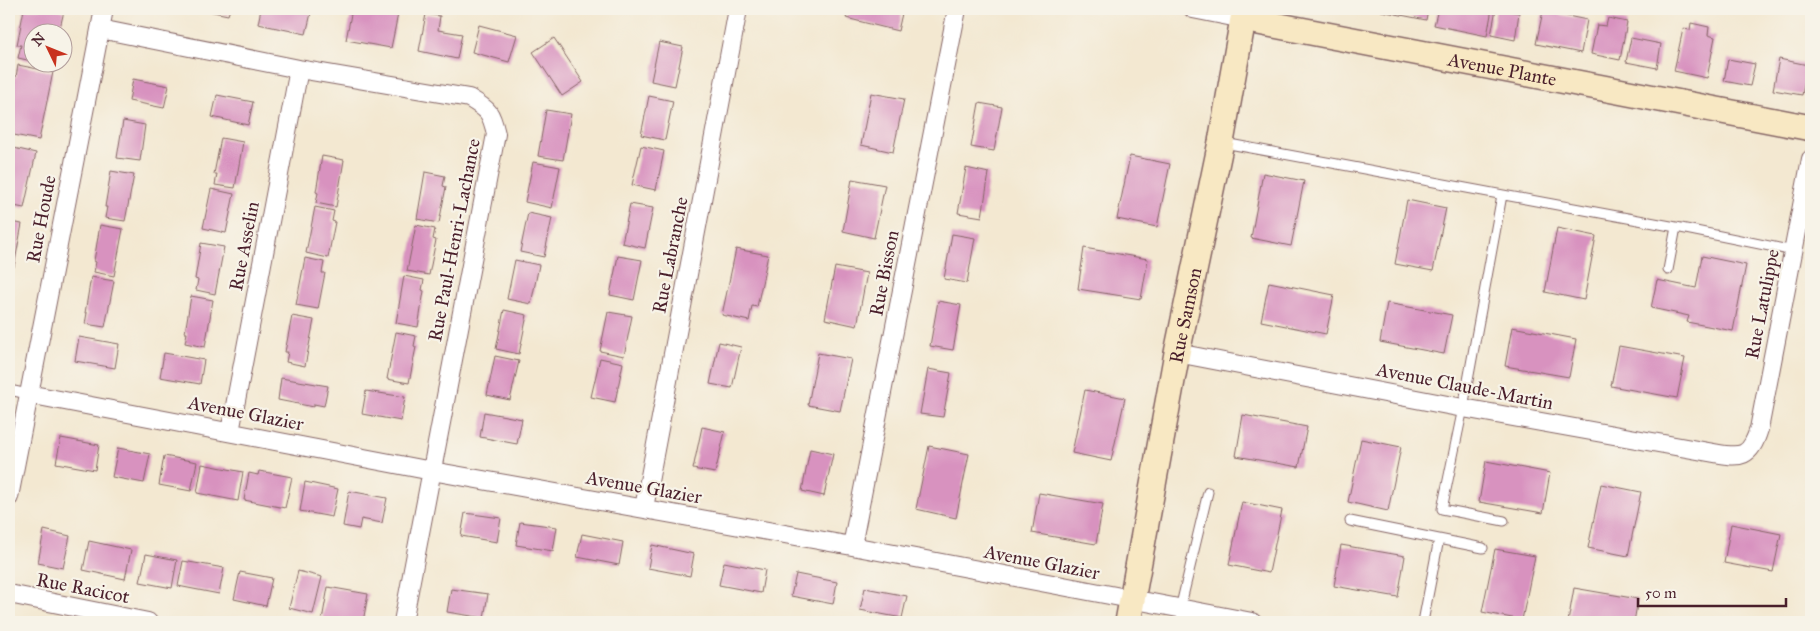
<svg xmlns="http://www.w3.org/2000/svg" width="1820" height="631" viewBox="0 0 1820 631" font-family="'IM FELL Great Primer',serif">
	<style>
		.building { fill: #d892bf }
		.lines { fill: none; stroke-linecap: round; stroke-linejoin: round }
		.lane-casing { stroke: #856565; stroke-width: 11 }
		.street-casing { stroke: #856565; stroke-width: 20 }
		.secondary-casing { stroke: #856565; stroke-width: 28 }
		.lane { stroke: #fff; stroke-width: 9 }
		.street { stroke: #fff; stroke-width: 18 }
		.secondary { stroke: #f8e8c3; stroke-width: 25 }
		.labels { text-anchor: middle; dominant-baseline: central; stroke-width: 4.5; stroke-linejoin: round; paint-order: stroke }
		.street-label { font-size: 19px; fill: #4a1f2b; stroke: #f7f3e8 }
	</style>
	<rect width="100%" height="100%" fill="#f7f3e8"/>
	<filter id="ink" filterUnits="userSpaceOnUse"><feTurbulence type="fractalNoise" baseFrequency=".02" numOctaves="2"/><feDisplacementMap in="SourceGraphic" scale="10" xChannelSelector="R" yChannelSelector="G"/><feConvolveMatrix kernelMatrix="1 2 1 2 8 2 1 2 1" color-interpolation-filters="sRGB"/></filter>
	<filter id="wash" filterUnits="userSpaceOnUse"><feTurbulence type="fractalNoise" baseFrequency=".0096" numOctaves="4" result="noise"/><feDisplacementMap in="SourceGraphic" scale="20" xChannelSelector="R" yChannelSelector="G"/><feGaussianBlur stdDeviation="1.12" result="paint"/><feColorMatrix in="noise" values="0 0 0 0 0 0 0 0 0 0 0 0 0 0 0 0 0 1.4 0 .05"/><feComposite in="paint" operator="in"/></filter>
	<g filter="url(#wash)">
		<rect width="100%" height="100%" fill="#f3e8d1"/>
		<g id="blocks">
			<!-- building -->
			<path class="building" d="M24,9H54L64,11L59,32H32V61L18,58L21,45H17Z
				M199,9H230L228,15Z
				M261,9H312L306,34L258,24Z
				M352,9H399L391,48L346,40Z
				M849,9H903L898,31L846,18Z
				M1381,9H1428L1426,20L1381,11Z
				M1438,9H1492L1487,36L1434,25Z
				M1496,9L1519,13L1515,40L1491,35Z
				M1543,11L1587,20L1581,53L1536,44Z
				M426,14L440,16L438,30L462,34L457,59L419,51Z
				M1608,18L1627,22L1620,60L1591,54L1597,25L1606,26Z
				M1691,23L1709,27L1708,35L1715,37L1707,78L1674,71L1683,29L1690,30Z
				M479,25L517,35L509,62L472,52Z
				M554,38L583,82L562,96L533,52Z
				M1631,38L1661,44L1657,68L1626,62Z
				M659,42L683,47L675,86L651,81Z
				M1728,59L1755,64L1750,86L1724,81Z
				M1779,59L1808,65L1802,95L1773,90Z
				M18,65L53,72L39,140L9,134V93L12,76L16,77Z
				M133,79L169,86L164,108L129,101Z
				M871,93L904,99L893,152L861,145Z
				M217,95L253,102L248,125L212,117Z
				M649,96L673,101L665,140L641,135Z
				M979,103L1002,107L994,151L971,147Z
				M546,110L571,114L563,160L538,156Z
				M123,121L145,125L140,161L117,158Z
				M221,138L243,142L235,188L215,185L217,174H214Z
				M641,146L664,151L656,190L632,185Z
				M9,147L36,153L24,208L9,205Z
				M322,156L344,160L336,207L316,203L318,193L316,192Z
				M1130,156L1170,164L1157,227L1117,219Z
				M533,162L560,167L552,208L525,202Z
				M966,168L989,173L982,217L958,213Z
				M111,171L134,175L125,221L105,218L107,207H105Z
				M425,172L445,176L443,186L446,187L439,223L417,219Z
				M1263,173L1304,181L1291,246L1251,238Z
				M852,179L885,185L874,238L843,231Z
				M211,189L234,194L226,233L203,228Z
				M1407,200L1446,208L1433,271L1395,264Z
				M630,204L653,208L645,248L622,243Z
				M315,207L334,211L332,221L335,222L328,258L306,253Z
				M528,213L552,218L544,257L520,252Z
				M9,222L22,224L14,267L9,266Z
				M100,225L123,229L114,276L94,272L96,262L94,261Z
				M416,225L435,229L433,239L436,240L429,275L407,271Z
				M1557,228L1596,236L1584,300L1545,292Z
				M952,234L975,238L967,283L944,279Z
				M201,243L224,247L215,294L196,290L198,280L195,279Z
				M1084,248L1148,259L1141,299L1078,289Z
				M736,249L768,255L757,307L752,306L749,321L722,315Z
				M618,256L642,260L634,300L610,295Z
				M1702,256L1746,265L1733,331L1687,322L1689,316L1651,308L1657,280L1696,288Z
				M305,258L324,262L322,273H325L318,309L296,305Z
				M515,260L539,265L531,304L507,299Z
				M835,267L867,273L857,326L825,319Z
				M404,276L424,280L422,290L424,291L418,327L396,323Z
				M91,277L114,281L105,327L85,324L87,313H85Z
				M1269,282L1334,295L1326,334L1261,321Z
				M191,296L213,300L205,347L185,343L187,333H185Z
				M938,301L961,305L953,350L930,346Z
				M1387,303L1452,315L1444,354L1380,342Z
				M504,310L527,315L519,354L496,349Z
				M608,312L632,316L624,356L600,351Z
				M292,316L314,320L305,366L286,362L288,352H285Z
				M1512,327L1576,339L1569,377L1505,366Z
				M396,332L416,336L414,346L416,347L409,383L387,379Z
				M79,337L119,344L115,368L75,361Z
				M719,342L741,347L732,388L710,384Z
				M1619,346L1685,358L1677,398L1611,386Z
				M164,353L204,360L200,384L160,377Z
				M818,353L851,359L840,411L808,405Z
				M495,356L519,361L510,400L487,395Z
				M600,358L623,363L615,402L591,397Z
				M928,369L951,373L943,417L920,414Z
				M281,378L328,386L324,406L314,404V407L278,400Z
				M1085,390L1125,398L1111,461L1072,453Z
				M366,391L405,397L401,421L362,414Z
				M484,412L522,419L517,444L480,437Z
				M1243,415L1307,427L1299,467L1236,456Z
				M702,427L725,432L715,473L693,469Z
				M61,438L99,445L95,470L56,463Z
				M1361,439L1401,447L1388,511L1348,502Z
				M929,446L969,454L956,518L916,509Z
				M118,448L150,454L144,483L112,477Z
				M810,449L833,454L824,496L802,491Z
				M164,456L197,462L191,491L159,485Z
				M1486,461L1550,473L1543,513L1479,502Z
				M202,464L243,472L238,501L197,493Z
				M259,471L292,477L285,508L244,500L249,473L258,475Z
				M305,482L338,489L332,517L300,511Z
				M1601,484L1641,492L1628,556L1588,548Z
				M349,491L387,498L382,523L361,519L359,529L343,526Z
				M1039,493L1103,504L1096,544L1032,533Z
				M1242,502L1282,510L1269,573L1229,565Z
				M465,513L501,518L497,542L461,536Z
				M520,522L557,527L553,551L516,545Z
				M1731,524L1781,534L1773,572L1724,563Z
				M44,530L70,536L63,568L38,563Z
				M582,534L623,542L619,565L577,557Z
				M89,541L131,550L125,579L83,570Z
				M652,545L694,554L690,576L648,568Z
				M1341,545L1405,556L1398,597L1334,586Z
				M1495,549L1535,556L1522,620L1482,612Z
				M146,554L177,560L172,588L140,582Z
				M183,561L224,568L219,594L178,586Z
				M724,562L765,570L761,593L719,585Z
				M298,571L322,577L313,614L289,608Z
				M240,572L272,578L266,606L234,599Z
				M796,574L837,582L833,604L791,596Z
				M328,587L368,594L363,622H333L322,620Z
				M865,588L907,596L902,618L860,610Z
				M1574,588L1638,599L1634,622H1568Z
				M451,589L488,594L484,618L447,612Z"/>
		</g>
	</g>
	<g filter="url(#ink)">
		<use href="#blocks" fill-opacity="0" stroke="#856565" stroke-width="1"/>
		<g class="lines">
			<!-- lane casing -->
			<g class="lane-casing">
				<path id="lane" d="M1224,143L1676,227L1794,251
					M1502,195L1463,408L1442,509L1504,521
					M1668,270L1676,227
					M9,390L28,394
					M1350,521L1483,548
					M1180,609L1208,492
					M1423,622L1439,539"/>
			</g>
			<!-- street casing -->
			<g class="street-casing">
				<path id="street" d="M1193,9L1243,19L1245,9
					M100,29L299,69L469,98C489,110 491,112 496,134L403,622
					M1177,353L1463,408L1714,453C1741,458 1750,458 1759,429L1811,159
					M28,394L432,471L852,546L1252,622
					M230,432L299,69
					M9,497L104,9
					M644,508L738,9
					M852,546L957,9
					M9,594L148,622"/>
			</g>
			<!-- secondary casing -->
			<g class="secondary-casing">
				<g id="secondary">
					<path id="s1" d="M1128,622L1177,353L1221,142L1243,19L1811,128"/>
				</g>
			</g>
			<!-- lane -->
			<use href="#lane" class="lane"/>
			<!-- street -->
			<use href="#street" class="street"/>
			<!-- secondary -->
			<use href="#secondary" class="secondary"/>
		</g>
	</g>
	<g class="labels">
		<!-- street labels -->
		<g class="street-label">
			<text stroke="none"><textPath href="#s1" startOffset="878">Avenue Plante</textPath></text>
			<text transform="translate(41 219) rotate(-79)">Rue Houde</text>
			<text transform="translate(454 240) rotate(-79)">Rue Paul-Henri-Lachance</text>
			<text transform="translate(244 246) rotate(-79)">Rue Asselin</text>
			<text transform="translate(670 255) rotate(-79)">Rue Labranche</text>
			<text transform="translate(884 273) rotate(-79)">Rue Bisson</text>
			<text transform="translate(1762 304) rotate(-79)">Rue Latulippe</text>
			<text stroke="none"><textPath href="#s1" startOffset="312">Rue Samson</textPath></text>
			<text transform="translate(1465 386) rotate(11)">Avenue Claude-Martin</text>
			<text transform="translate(246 413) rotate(11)">Avenue Glazier</text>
			<text transform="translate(644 487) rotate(10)">Avenue Glazier</text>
			<text transform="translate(1042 562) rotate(11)">Avenue Glazier</text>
			<text transform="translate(83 588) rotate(11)">Rue Racicot</text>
		</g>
	</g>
	<!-- margin -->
	<rect width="1820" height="631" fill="none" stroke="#f7f3e8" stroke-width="30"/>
	<!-- north arrow -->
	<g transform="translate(48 48) rotate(313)"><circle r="24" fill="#f7f3e8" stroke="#b29e9c"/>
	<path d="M0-4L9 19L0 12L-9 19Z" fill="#c8321e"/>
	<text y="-8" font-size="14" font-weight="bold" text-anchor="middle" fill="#4a1f2b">N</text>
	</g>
	<!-- scale -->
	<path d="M1638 598v8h148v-8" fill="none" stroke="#4a1f2b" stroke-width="2.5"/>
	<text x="1645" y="598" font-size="15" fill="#4a1f2b" stroke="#f7f3e8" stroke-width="4" paint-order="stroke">50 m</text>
</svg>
